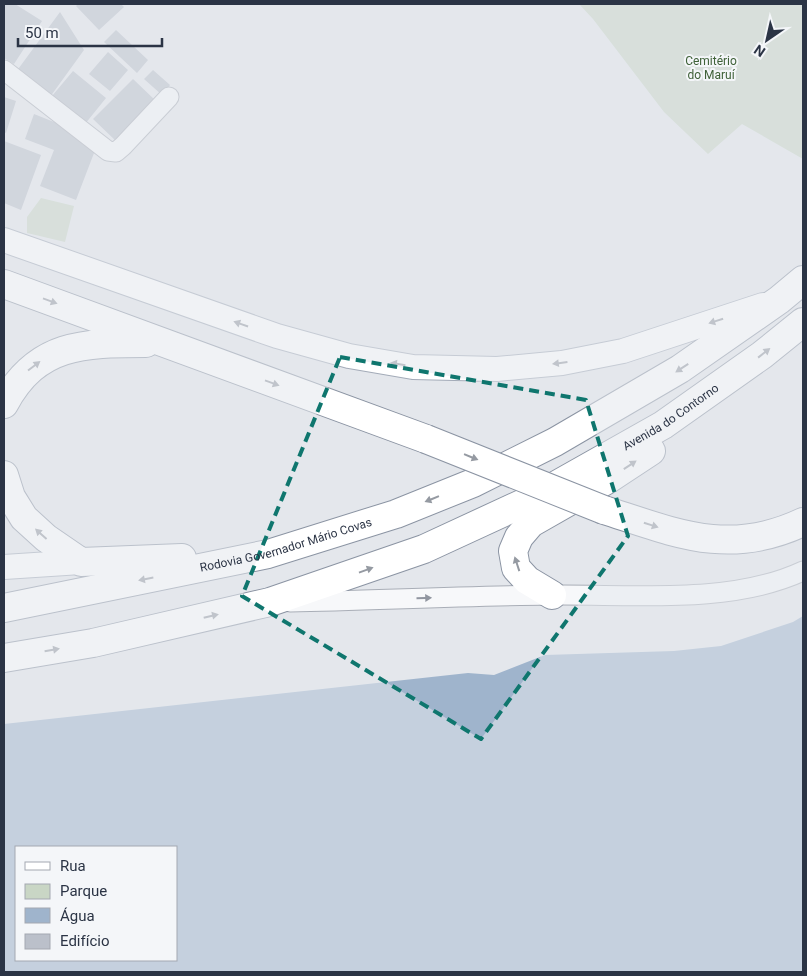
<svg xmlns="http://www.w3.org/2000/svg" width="807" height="976" viewBox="0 0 807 976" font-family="Roboto,sans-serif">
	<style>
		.green { fill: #c9d6c5 }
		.water { fill: #9fb4cc; fill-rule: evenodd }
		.building { fill: #bbc0ca }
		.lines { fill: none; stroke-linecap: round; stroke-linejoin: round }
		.minor-casing { stroke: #a9aeb7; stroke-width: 21 }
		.major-casing { stroke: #a3abb8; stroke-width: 26 }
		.highway-casing { stroke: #8b94a3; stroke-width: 30 }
		.minor { stroke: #f7f8fa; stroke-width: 19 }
		.major { stroke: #fff; stroke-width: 24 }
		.highway { stroke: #fff; stroke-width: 28 }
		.highway-bridge-casing { stroke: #8b94a3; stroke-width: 30; stroke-linecap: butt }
		.highway-bridge { stroke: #fff; stroke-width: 28 }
		.oneway { fill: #959aa2 }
		.oneway2 { fill: #9196a0 }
		.marked { fill: none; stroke: #0f766e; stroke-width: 4; stroke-dasharray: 10 6; stroke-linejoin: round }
		.labels { text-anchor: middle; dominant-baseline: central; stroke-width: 4; stroke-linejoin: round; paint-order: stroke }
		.park-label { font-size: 12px; fill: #3f6138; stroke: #f4f6f9 }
		.street-label { font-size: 12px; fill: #2b3445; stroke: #f4f6f9 }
	</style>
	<rect width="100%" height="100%" fill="#e4e7ec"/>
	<!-- green -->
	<path class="green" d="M579,4H803V159L742,124L708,154L664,112L593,19Z
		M41,198L74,206L65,242L27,233V217Z"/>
	<!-- water -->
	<path class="water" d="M803,616V972H4V724L468,673L494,675L545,655L674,651L721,646L793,622ZM16,847H176V960H16Z"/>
	<!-- building -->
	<path class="building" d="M4,4H15L42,21L14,64L4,58Z
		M78,4H121L124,7L99,30L76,6Z
		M60,12L84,50L50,97L16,72Z
		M116,30L148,60L137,73L104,42Z
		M108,52L128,70L110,91L89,74Z
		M153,70L170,85L162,95L144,79Z
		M73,71L106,98L85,124L52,96Z
		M133,79L157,102L117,142L93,119Z
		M4,97L16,101L6,133L4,132Z
		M34,114L99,140L76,200L40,186L54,150L25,139Z
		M4,141L41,155L21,210L4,203Z"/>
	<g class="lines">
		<!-- minor casing -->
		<g class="minor-casing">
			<path id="minor" d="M4,70L108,151L116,152L123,146L169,97
				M290,602C378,600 465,596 552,595C632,594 730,605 803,571"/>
		</g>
		<!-- major casing -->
		<g class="major-casing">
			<path id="major" d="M4,240L277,336L349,356L413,367L497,369L562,363L623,351L763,305
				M4,567L81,562"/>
		</g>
		<!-- highway casing -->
		<g class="highway-casing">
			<g id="highway">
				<path d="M4,284L426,439"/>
				<path d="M4,404C37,343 83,343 146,343"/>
				<path d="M4,475L11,497L24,518L46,538L81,562L182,558"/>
				<path d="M604,510C676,533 729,557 803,522"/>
				<path d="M552,595L527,580L516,568L513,551L519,537L531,523L610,478L651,451"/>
				<path id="s1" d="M4,608L268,554L396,514L473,483L555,442L680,369L779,300L803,280"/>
				<path id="s2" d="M4,658L93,643L270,602L424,549L530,500L663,425L762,355L803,322"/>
			</g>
		</g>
		<!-- minor -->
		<use href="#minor" class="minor"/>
		<!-- major -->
		<use href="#major" class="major"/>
		<!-- highway -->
		<use href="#highway" class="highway"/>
		<!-- highway-bridge casing -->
		<g class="highway-bridge-casing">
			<path id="highway-bridge" d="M426,439L604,510"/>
		</g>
		<!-- highway-bridge -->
		<use href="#highway-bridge" class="highway-bridge"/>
	</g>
	<!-- one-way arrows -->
	<defs><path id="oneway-solid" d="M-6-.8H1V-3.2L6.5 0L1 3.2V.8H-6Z" transform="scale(1.25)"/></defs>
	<g class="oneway">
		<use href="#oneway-solid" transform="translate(50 301) rotate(20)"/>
		<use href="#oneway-solid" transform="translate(716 321) rotate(162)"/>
		<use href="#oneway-solid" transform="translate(241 324) rotate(-161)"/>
		<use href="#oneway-solid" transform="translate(764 353) rotate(-38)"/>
		<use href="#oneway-solid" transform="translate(560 363) rotate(173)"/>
		<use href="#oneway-solid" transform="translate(398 364) rotate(-171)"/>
		<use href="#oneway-solid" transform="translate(34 366) rotate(-37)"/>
		<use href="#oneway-solid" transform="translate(682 368) rotate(147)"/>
		<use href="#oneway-solid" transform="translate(272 383) rotate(20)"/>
		<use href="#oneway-solid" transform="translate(471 457) rotate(22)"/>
		<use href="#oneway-solid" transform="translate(630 465) rotate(-34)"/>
		<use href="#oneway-solid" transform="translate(432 499) rotate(158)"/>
		<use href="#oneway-solid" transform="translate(651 525) rotate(18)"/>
		<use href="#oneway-solid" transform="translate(41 534) rotate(-138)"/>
		<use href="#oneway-solid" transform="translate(517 564) rotate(-108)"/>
		<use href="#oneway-solid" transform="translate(366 570) rotate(-20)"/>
		<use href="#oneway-solid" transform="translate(146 579) rotate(169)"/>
		<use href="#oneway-solid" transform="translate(211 616) rotate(-13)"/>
		<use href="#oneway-solid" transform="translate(52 650) rotate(-10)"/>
	</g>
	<use class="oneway2" href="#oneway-solid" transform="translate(424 598) rotate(-2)"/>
	<!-- marked area -->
	<path d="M0 0H807V976H0ZM340,357L586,400L628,536L481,739L242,596Z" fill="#e4e7ec" fill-opacity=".55" fill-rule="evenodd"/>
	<path class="marked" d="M340,357L586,400L628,536L481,739L242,596Z"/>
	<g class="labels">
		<!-- park labels -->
		<g class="park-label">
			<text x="711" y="61">Cemitério<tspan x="711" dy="14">do Maruí</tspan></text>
		</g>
		<!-- street labels -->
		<g class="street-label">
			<text stroke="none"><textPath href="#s2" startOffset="715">Avenida do Contorno</textPath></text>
			<text stroke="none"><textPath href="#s1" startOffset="289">Rodovia Governador Mário Covas</textPath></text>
		</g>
	</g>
	<!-- border -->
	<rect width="807" height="976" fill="none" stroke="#2b3445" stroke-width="10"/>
	<!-- legend -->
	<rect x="15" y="846" width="162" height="115" fill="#f4f6f9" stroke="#a4a8b1"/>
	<rect x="25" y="862" width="25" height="8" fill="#ffffff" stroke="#a4a8b1"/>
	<text x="60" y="871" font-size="15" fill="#2b3445">Rua</text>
	<rect x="25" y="884" width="25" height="15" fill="#c9d6c5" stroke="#a4a8b1"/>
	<text x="60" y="896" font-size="15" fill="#2b3445">Parque</text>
	<rect x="25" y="908" width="25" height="15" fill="#9fb4cc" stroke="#a4a8b1"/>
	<text x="60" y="921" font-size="15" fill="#2b3445">Água</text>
	<rect x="25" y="934" width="25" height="15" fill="#bbc0ca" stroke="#a4a8b1"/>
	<text x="60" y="946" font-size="15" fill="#2b3445">Edifício</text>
	<!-- north arrow -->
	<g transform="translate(767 40) rotate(214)" stroke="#f4f6f9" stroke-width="4" paint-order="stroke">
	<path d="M0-4L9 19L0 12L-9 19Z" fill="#2b3445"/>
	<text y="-8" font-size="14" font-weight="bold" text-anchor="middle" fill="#2b3445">N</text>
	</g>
	<!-- scale -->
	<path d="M18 38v8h144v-8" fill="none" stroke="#2b3445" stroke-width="2.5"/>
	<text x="25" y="38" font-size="15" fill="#2b3445" stroke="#f4f6f9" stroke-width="4" paint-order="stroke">50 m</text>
</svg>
